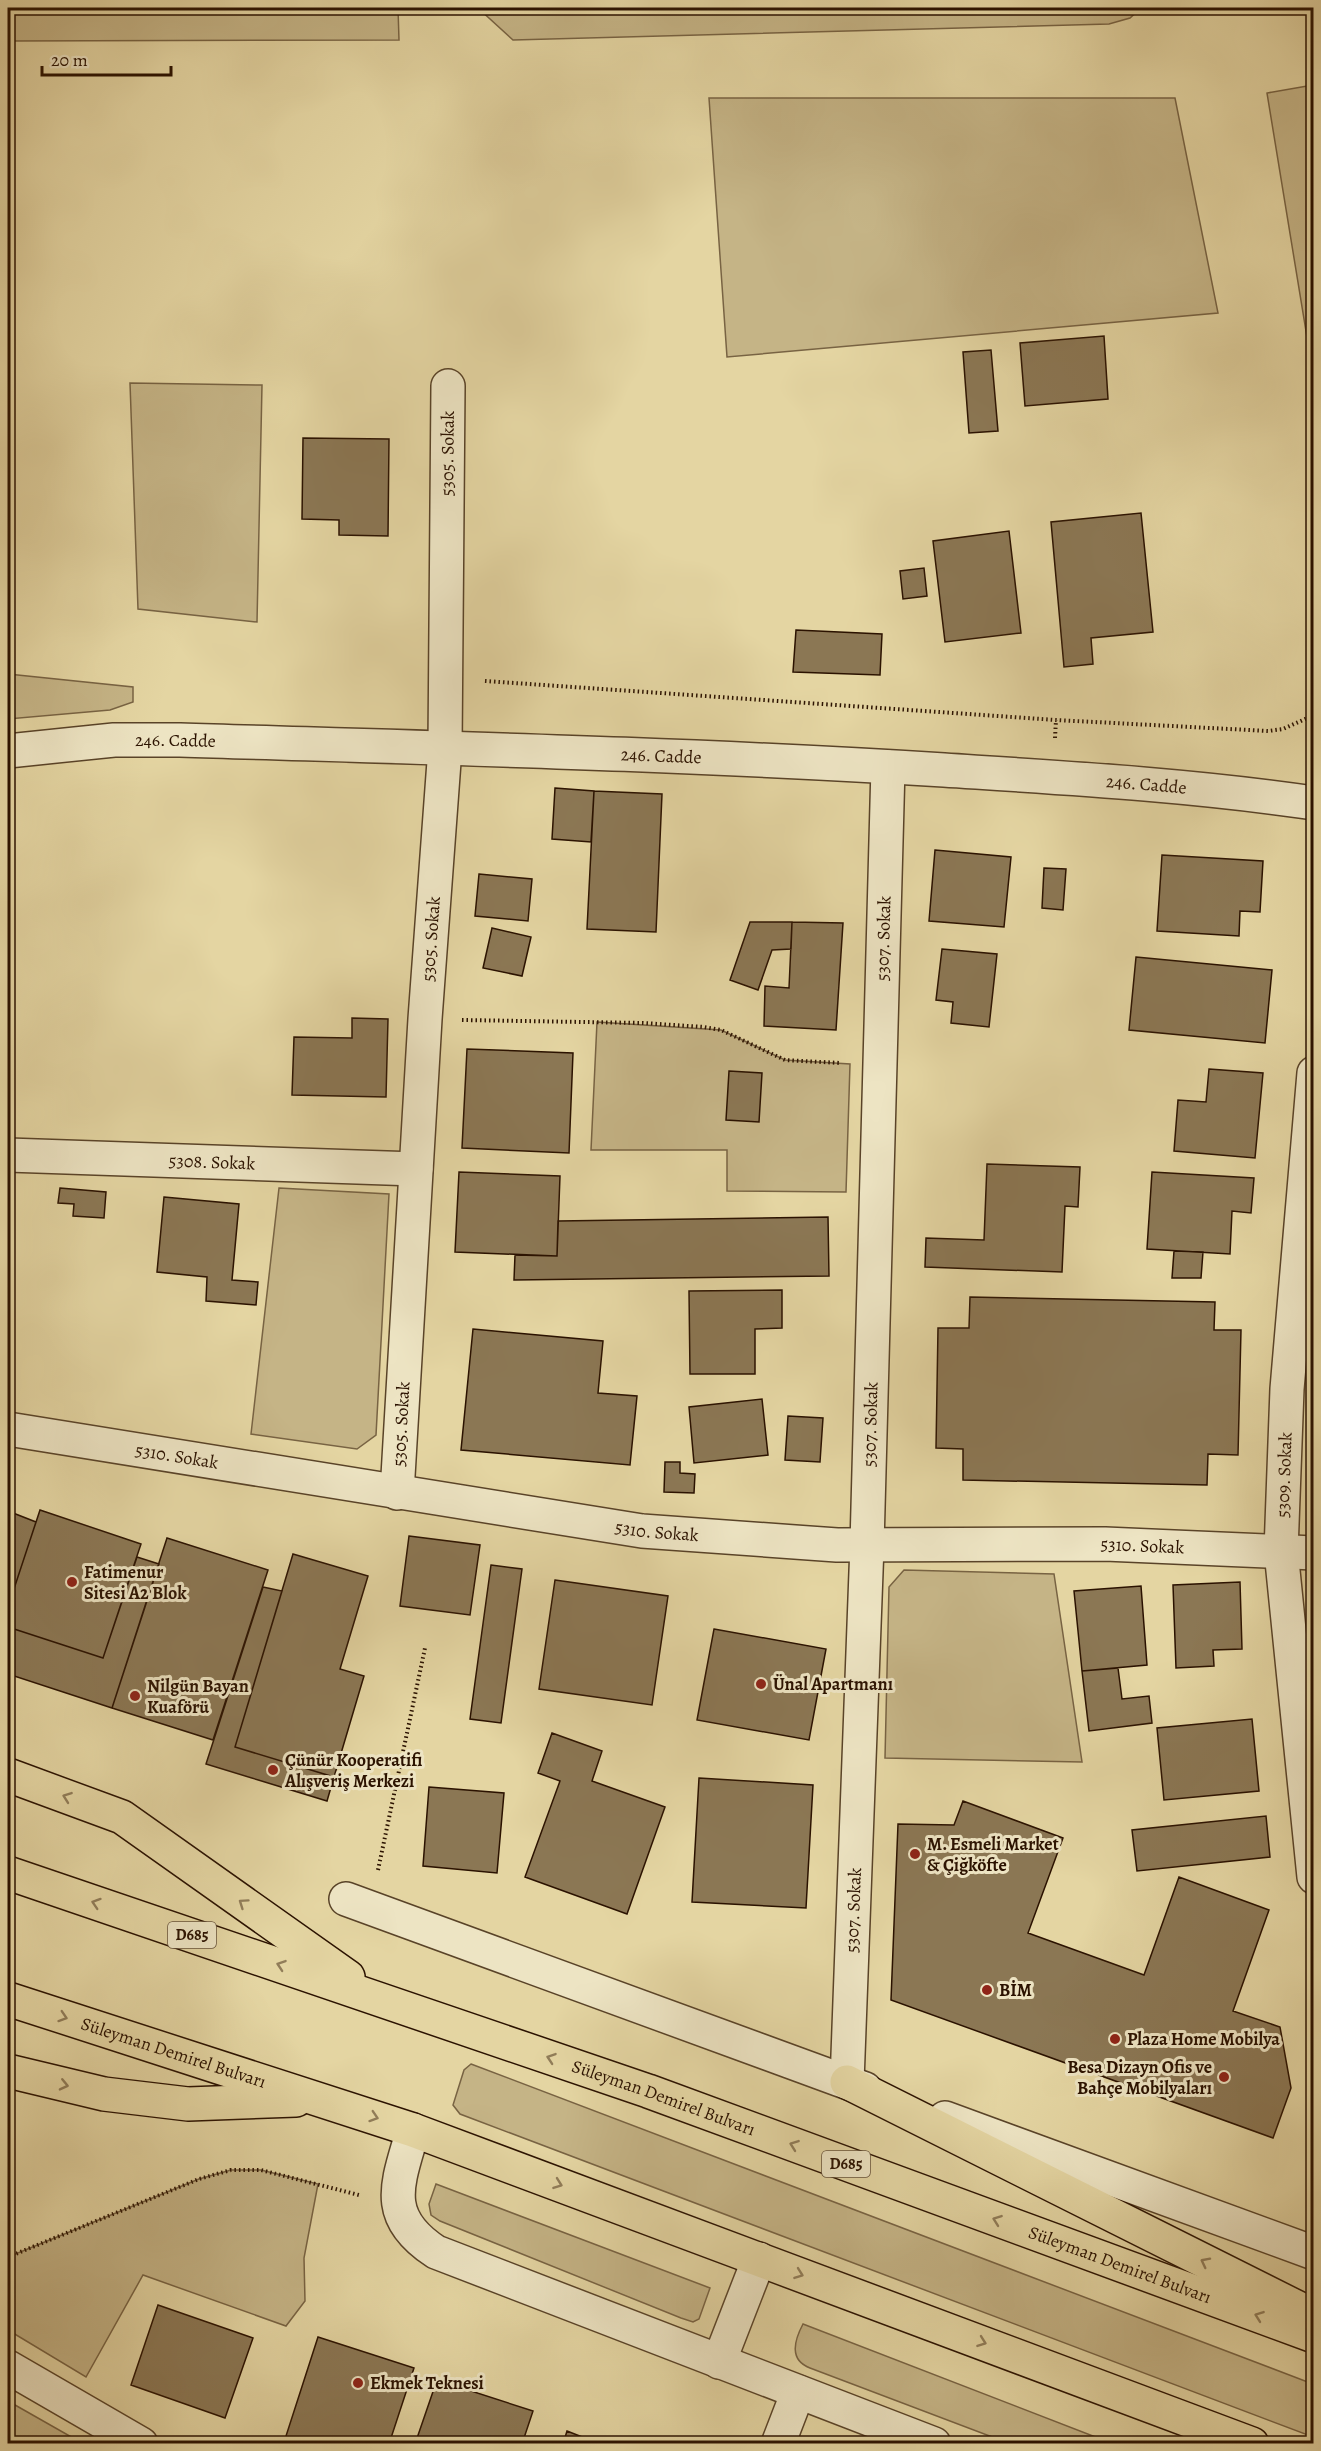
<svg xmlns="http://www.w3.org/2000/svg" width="1321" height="2451" viewBox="0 0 1321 2451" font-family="Alegreya,serif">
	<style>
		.green { fill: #c5b486; stroke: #786343; stroke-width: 1.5 }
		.building { fill: #8b7754; stroke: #2b1200; stroke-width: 1.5 }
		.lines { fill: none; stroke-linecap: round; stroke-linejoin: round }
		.minor-casing { stroke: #594328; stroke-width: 36 }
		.highway-casing { stroke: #2b1200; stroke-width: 36 }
		.path { stroke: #2b1200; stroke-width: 4; stroke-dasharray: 1.5 3; stroke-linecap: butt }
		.minor { stroke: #ede4c3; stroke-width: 33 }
		.highway { stroke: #e4d5a2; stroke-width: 33 }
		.oneway { stroke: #917d59 }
		.poi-dot { fill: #8f2418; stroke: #ede4c3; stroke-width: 2 }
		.labels { text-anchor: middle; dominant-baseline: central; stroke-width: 6; stroke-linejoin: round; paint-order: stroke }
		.shield { fill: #ede4c3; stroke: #65513a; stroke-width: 1.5 }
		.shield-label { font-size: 16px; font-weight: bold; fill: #2b1200 }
		.street-label { font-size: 18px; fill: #2b1200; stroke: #ede4c3 }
		.poi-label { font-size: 18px; font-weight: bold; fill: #2b1200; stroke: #ede4c3; text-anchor: start }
	</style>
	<rect width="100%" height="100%" fill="#e4d5a2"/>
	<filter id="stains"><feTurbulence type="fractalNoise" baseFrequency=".00333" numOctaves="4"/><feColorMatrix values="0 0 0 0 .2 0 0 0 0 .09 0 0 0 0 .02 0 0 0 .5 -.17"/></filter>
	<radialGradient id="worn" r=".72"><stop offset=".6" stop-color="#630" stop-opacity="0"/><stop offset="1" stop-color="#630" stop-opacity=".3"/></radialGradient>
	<!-- green -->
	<path class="green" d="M8,8H398L399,40L8,41Z
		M478,8H1141L1130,18L1109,24L513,40Z
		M1313,85H1314L1313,374L1267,93Z
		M709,98H1175L1218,313L727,357Z
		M130,383L262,385L257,622L138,609Z
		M8,674L133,687V702L110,710L8,719Z
		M597,1022L721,1030L785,1060L850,1064L846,1192L727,1191V1150H591Z
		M279,1188L389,1194L376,1435L357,1449L251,1434Z
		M904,1570L1054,1574L1082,1762L885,1758L889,1587Z
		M471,2064L1313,2384V2437L460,2114L453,2105L464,2070Z
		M231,2170H261L318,2184L304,2258L305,2301L286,2326L143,2275L86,2377L8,2330V2257L199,2179Z
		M436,2184L710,2288L699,2319L693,2322L681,2318L440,2221L431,2215L429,2204Z
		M803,2324L1111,2443H1008L810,2368C789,2360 794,2341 803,2324Z
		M8,2401L82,2443H8Z"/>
	<!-- building -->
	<path class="building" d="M1104,336L1108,399L1025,406L1020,343Z
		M991,350L998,431L969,433L963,352Z
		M303,438L389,439L388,536L339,535V520L302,519Z
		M1141,513L1153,632L1091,638L1093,664L1064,667L1051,522Z
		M1009,531L1021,633L945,642L933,541Z
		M924,568L927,596L903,599L900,571Z
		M796,630L882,634L880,675L793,672Z
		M555,788L594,791L591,842L552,839Z
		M594,791L662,794L656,932L587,929Z
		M935,850L1011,857L1004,927L929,921Z
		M1162,855L1263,861L1260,912L1240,911L1239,936L1157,931Z
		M1044,868L1066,869L1063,910L1042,908Z
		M479,874L532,879L528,921L475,916Z
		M750,922H792L791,949L772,950L758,990L730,980Z
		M792,922L843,923L836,1030L764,1026L765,986L789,988Z
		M492,928L531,937L522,976L483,968Z
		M942,949L997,954L989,1027L951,1023L953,1002L936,1000Z
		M1136,957L1272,970L1265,1043L1129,1030Z
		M352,1018L388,1019L386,1097L292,1095L294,1037L352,1038Z
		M467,1049L573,1053L569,1153L462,1148Z
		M1209,1069L1263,1073L1255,1158L1174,1151L1178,1100L1206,1102Z
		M729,1071L762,1073L759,1122L726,1120Z
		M987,1164L1080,1167L1078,1207L1065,1206L1062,1272L925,1267L926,1238L984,1240Z
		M459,1172L560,1176L557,1256L455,1252Z
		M1152,1172L1254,1178L1251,1213L1232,1211L1230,1254L1147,1249Z
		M60,1188L106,1192L104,1218L73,1216L74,1204L58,1203Z
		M164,1197L239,1204L232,1280L258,1282L256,1305L206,1301L207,1277L157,1272Z
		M828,1217L829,1276L514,1280L515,1255L557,1256L558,1221Z
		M1174,1251L1203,1252L1201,1278H1172Z
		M782,1290V1328L755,1329V1374H690L689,1291Z
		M970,1297L1215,1302L1214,1330H1241L1238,1455L1208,1454L1207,1485L963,1480V1449L936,1448L938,1328H969Z
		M473,1329L603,1341L598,1393L637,1396L630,1465L461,1450Z
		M762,1399L768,1455L694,1463L689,1407Z
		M788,1416L823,1418L820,1462L785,1460Z
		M665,1462H680V1473L695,1474L694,1493L664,1492Z
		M40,1510L141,1544L103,1658L8,1627V1607Z
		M8,1511L36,1522L8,1607Z
		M409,1536L480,1545L470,1615L400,1606Z
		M167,1538L268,1570L213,1740L112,1708Z
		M293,1554L368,1576L340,1669L364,1676L334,1777L235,1747Z
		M137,1557L159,1564L112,1708L8,1674V1627L103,1658Z
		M491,1565L522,1569L501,1723L470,1719Z
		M555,1580L668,1596L652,1705L539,1689Z
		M1240,1582L1242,1649L1213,1650L1214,1666L1176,1668L1173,1585Z
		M1141,1586L1147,1665L1082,1671L1074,1591Z
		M263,1587L282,1591L235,1747L334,1777L327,1801L206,1764Z
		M714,1629L826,1649L809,1740L697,1720Z
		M1118,1668L1122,1699L1149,1696L1152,1723L1089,1731L1082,1671Z
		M1252,1719L1259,1791L1164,1800L1157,1728Z
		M552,1733L602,1751L592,1781L665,1807L627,1914L525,1877L560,1781L538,1773Z
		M699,1778L813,1785L806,1908L692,1902Z
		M429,1787L504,1793L497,1873L423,1866Z
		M963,1801L1063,1838L1028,1933L1144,1975L1179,1877L1269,1910L1233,2011L1280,2027L1291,2088L1273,2138L891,2000L898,1824L954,1825Z
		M1266,1816L1270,1857L1137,1871L1132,1830Z
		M158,2305L253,2338L225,2418L131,2385Z
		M318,2337L414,2368L389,2444H308L286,2436Z
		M437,2380L533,2411L522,2444H415Z
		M567,2431L600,2444H563Z"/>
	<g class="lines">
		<!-- minor casing -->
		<g class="minor-casing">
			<g id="minor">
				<path id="s1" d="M8,751L114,740H180C435,748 689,754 944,770C1067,778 1191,785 1314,803"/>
				<path d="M1314,1073L1287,1389L1281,1551L1314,1877"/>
				<path id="s2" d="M8,1155L416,1169"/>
				<path id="s3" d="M8,1429L642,1531L837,1545L1105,1544L1314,1553"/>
				<path id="s4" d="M397,1493L425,1019L445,748L448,386"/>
				<path d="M346,1899L865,2089"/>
				<path id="s5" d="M847,2082L867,1545L888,767"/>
				<path d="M945,2118L1314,2253"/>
				<path d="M413,2130C398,2183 381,2216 436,2252L934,2444"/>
				<path d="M719,2362L759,2259"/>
				<path d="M8,2367L141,2444"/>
				<path d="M778,2444L798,2392"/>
			</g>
		</g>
		<!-- highway casing -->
		<g class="highway-casing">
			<g id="highway">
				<path d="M8,1775L122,1817L348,1977"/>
				<path id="s6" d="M8,1873L648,2091L1314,2336"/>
				<path id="s7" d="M8,1999L413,2130L1252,2444"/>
				<path d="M8,2071L104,2094L188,2104L296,2100"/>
				<path d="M847,2082L1314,2316"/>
			</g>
		</g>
		<!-- path -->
		<path class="path" d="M485,681L1056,720L1268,731L1283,729L1314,715
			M1055,738L1056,720
			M462,1020L643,1023L704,1027L721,1030L785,1060L840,1063
			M378,1870L425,1648
			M8,2257L199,2179L231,2170H261L359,2195"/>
		<!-- minor -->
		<use href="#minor" class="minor"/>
		<!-- highway -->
		<use href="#highway" class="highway"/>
	</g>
	<!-- one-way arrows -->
	<defs><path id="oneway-chevron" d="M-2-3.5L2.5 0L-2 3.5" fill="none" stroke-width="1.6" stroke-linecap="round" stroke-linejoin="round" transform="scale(1.5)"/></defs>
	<g class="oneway">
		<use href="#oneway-chevron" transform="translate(67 1797) rotate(-160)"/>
		<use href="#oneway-chevron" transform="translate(96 1903) rotate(-162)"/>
		<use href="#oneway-chevron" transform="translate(243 1903) rotate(-145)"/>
		<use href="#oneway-chevron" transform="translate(281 1965) rotate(-161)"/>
		<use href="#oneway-chevron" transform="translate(63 2017) rotate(18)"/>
		<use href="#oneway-chevron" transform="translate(551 2058) rotate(-161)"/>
		<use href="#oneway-chevron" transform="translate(64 2085) rotate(13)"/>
		<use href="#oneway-chevron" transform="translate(374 2117) rotate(18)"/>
		<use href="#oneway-chevron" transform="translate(794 2145) rotate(-160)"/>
		<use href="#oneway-chevron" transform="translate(558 2184) rotate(20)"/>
		<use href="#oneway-chevron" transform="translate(997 2220) rotate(-160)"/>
		<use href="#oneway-chevron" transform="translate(1205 2262) rotate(-153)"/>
		<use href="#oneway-chevron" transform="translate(799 2274) rotate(20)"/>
		<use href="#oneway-chevron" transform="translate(1259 2316) rotate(-160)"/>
		<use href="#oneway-chevron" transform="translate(982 2342) rotate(20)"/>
	</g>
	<!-- markers -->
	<g class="poi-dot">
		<circle cx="72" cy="1582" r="6"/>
		<circle cx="761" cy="1684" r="6"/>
		<circle cx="135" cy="1696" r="6"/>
		<circle cx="273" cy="1770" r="6"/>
		<circle cx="915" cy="1854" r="6"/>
		<circle cx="987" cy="1990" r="6"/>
		<circle cx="1115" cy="2039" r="6"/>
		<circle cx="1224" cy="2077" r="6"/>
		<circle cx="358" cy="2383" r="6"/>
	</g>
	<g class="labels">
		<!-- shield labels -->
		<g class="shield">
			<rect x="168" y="1922" width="48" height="26" rx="4.5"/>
			<rect x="822" y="2151" width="48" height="26" rx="4.5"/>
		</g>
		<g class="shield-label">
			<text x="192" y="1935">D685</text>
			<text x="846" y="2164">D685</text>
		</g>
		<!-- street labels -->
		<g class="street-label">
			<text stroke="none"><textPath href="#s4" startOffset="1041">5305. Sokak</textPath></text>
			<text stroke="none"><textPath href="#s1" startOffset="168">246. Cadde</textPath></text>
			<text stroke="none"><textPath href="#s1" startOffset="654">246. Cadde</textPath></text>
			<text stroke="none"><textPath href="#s1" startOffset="1140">246. Cadde</textPath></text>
			<text stroke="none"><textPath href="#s5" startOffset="1144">5307. Sokak</textPath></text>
			<text stroke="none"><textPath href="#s4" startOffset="555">5305. Sokak</textPath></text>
			<text stroke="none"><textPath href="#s2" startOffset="204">5308. Sokak</textPath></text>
			<text stroke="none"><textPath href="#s4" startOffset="69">5305. Sokak</textPath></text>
			<text stroke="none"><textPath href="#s5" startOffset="658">5307. Sokak</textPath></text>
			<text stroke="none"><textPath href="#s3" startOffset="171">5310. Sokak</textPath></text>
			<text transform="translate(1284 1475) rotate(-88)">5309. Sokak</text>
			<text stroke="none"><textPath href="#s3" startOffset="657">5310. Sokak</textPath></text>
			<text stroke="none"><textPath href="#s3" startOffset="1143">5310. Sokak</textPath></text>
			<text stroke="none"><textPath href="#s5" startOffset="172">5307. Sokak</textPath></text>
			<text stroke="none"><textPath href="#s7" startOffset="174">Süleyman Demirel Bulvarı</textPath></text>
			<text stroke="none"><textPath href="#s6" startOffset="693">Süleyman Demirel Bulvarı</textPath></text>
			<text stroke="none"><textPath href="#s6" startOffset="1179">Süleyman Demirel Bulvarı</textPath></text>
		</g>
		<!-- poi labels -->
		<g class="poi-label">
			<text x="84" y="1572">Fatimenur<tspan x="84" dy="21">Sitesi A2 Blok</tspan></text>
			<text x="773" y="1684">Ünal Apartmanı</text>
			<text x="147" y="1686">Nilgün Bayan<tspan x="147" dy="21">Kuaförü</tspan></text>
			<text x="285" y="1760">Çünür Kooperatifi<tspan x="285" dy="21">Alışveriş Merkezi</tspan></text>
			<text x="927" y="1844">M. Esmeli Market<tspan x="927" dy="21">&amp; Çiğköfte</tspan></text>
			<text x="999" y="1990">BİM</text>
			<text x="1127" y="2039">Plaza Home Mobilya</text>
			<text x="1212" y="2067" text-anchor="end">Besa Dizayn Ofis ve<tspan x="1212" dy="21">Bahçe Mobilyaları</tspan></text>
			<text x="370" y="2383">Ekmek Teknesi</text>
		</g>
	</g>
	<!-- margin -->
	<rect width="1321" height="2451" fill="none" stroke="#e4d5a2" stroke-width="30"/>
	<rect x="9" y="9" width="1303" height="2433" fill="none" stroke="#2b1200" stroke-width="3"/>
	<rect x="15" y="15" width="1291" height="2421" fill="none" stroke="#2b1200" stroke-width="1.5"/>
	<!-- scale -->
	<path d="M42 66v9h129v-9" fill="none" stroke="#2b1200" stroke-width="3"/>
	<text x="51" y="66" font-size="18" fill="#2b1200" stroke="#ede4c3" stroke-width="4.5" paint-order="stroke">20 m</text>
	<rect width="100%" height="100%" filter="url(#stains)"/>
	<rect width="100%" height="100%" fill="url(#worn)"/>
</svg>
